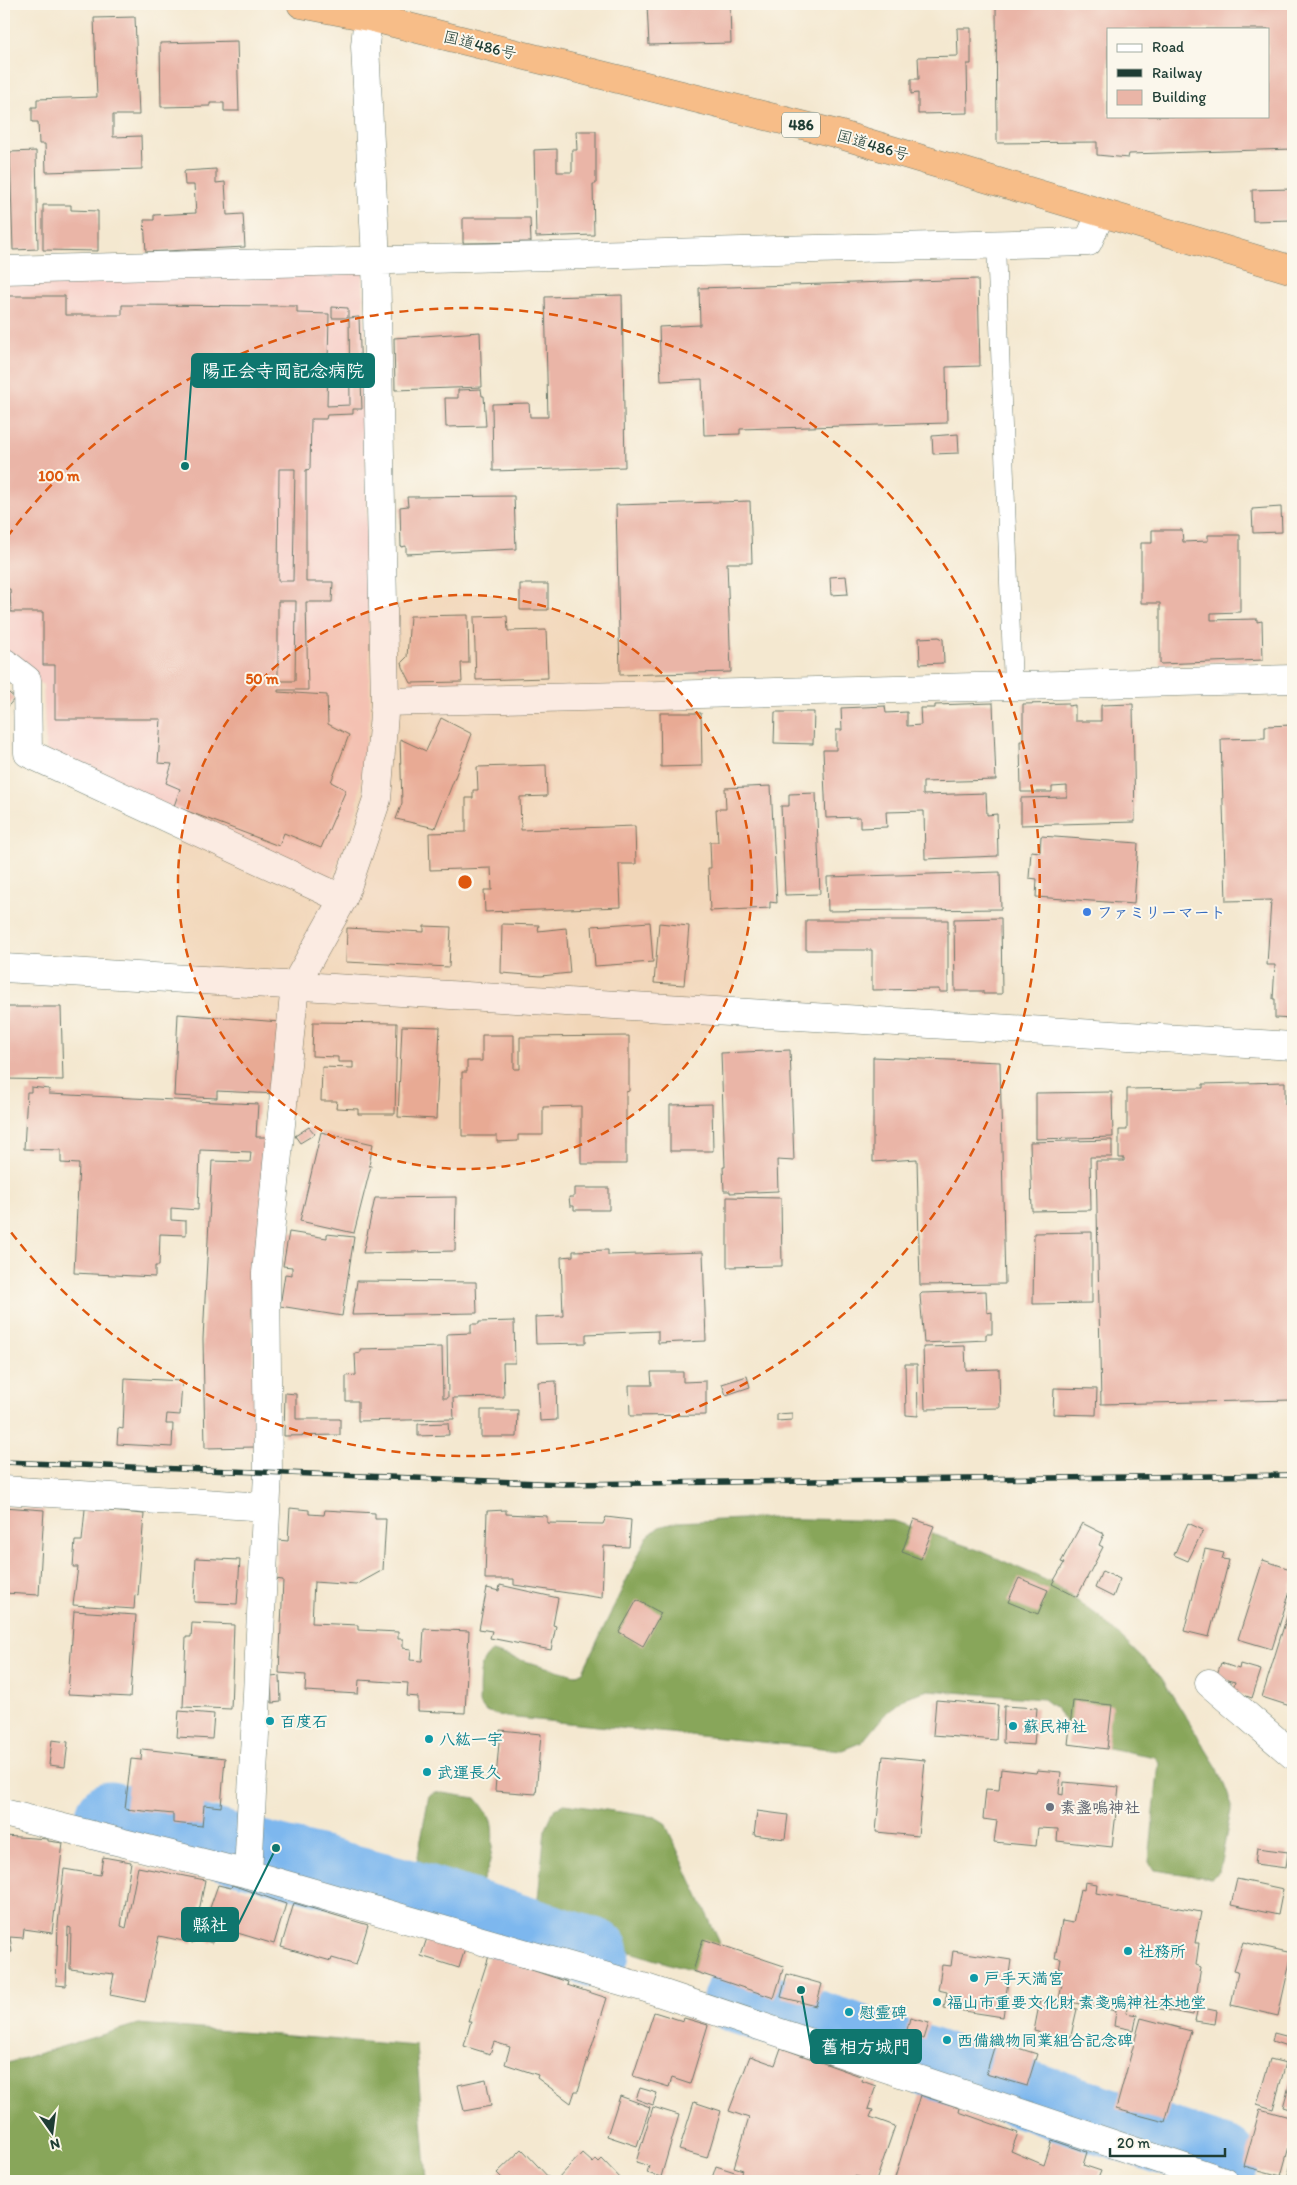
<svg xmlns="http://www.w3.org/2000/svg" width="1297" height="2185" viewBox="0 0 1297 2185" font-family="Itim,'Klee One',sans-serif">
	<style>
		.built { fill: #f7d0c9 }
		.green { fill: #abc065; stroke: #657e4c }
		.forest { fill: #88a65a; stroke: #547247 }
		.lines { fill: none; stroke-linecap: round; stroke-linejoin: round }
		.river { stroke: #7db7ee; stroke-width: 69 }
		.building { fill: #eab5a7; fill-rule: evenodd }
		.service-casing { stroke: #6a796b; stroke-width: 19 }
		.minor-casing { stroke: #6a796b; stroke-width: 29 }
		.tertiary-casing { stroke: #6a796b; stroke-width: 29 }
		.trunk-casing { stroke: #6a796b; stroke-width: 29 }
		.service { stroke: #fff; stroke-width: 18 }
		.minor { stroke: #fff; stroke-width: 28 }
		.tertiary { stroke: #fff; stroke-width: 28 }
		.trunk { stroke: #f7bd88; stroke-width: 28 }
		.rail-casing { stroke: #1f3d34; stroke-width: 5.5 }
		.rail { stroke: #fbf7ec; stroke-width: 4; stroke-dasharray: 11; stroke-linecap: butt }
		.ring { fill: none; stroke: #de580e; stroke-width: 2.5; stroke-dasharray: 9 6 }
		.shop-dot { fill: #3f7fe0; stroke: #fbf7ec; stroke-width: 2 }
		.culture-dot { fill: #0f9aa8; stroke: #fbf7ec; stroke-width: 2 }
		.worship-dot { fill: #6b7280; stroke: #fbf7ec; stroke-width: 2 }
		.labels { text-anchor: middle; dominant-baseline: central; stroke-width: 4; stroke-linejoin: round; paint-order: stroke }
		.shield { fill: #fbf7ec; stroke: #61756b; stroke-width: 1 }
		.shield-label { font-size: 15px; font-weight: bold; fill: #1f3d34 }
		.street-label { font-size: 16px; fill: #1f3d34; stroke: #fbf7ec }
		.shop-label { font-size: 16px; font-weight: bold; fill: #366cbe; stroke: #fbf7ec; text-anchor: start }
		.culture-label { font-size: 16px; font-weight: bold; fill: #0d838f; stroke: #fbf7ec; text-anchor: start }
		.worship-label { font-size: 16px; font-weight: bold; fill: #5b616d; stroke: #fbf7ec; text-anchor: start }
		.centre { fill: #de580e; stroke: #fbf7ec; stroke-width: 2.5 }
		.ring-label { font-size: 15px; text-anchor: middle; font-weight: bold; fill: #de580e; stroke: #fbf7ec; stroke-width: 4; stroke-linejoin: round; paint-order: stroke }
		.leader { fill: none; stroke: #0f766e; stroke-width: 2 }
		.callout-dot { fill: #0f766e; stroke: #fbf7ec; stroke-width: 2 }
		.callout { fill: #0f766e; stroke: #0f766e; stroke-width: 2 }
		.callout-label { font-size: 18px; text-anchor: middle; font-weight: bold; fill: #fff }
	</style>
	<rect width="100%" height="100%" fill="#fbf7ec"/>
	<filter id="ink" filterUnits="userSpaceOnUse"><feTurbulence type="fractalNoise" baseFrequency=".02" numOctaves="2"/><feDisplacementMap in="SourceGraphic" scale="10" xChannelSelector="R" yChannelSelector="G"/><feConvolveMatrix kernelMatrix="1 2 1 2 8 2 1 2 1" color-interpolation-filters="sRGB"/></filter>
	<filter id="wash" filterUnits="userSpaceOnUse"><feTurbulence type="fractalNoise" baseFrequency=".0096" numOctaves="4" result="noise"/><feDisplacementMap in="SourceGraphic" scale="20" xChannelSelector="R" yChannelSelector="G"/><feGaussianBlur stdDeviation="1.12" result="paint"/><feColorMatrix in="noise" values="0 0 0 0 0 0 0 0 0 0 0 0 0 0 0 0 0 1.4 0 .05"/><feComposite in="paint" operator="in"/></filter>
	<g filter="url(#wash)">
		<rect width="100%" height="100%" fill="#f4e8d0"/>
		<!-- built -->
		<path class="built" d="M363,272L370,711L357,807L331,881L46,750L43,685L4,652V281Z"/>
		<!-- green -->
		<path class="green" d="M285,1841L412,1871L409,1884L282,1855Z"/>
		<!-- forest -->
		<path class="forest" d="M764,1518L894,1521L981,1551L1052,1583L1100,1617L1161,1677L1218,1769L1232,1805L1219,1872L1211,1878L1154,1870L1149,1862L1159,1762L1155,1757L1087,1744L1077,1735L1056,1709L1043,1699L928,1690L906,1697L886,1713L862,1742L842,1750L506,1717L485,1711L479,1703C480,1688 476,1660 492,1652L575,1675L583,1671L647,1537L659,1527L677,1522Z
			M435,1792L476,1798C482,1805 488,1813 491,1821C496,1839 490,1884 471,1892C457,1898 436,1891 422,1888L416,1884L415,1873L429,1795Z
			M564,1804L655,1817L665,1823L719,1941L720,1952L703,1974L551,1928L541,1920L537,1908L545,1830L555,1808Z
			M138,2024L416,2046L427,2181H4V2064Z"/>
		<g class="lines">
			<!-- river -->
			<path class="river" d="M110,1816L409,1894L595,1953
				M737,1999L1224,2160"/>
		</g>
		<g id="blocks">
			<!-- building -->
			<path class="building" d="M647,4H730L731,43L649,45Z
				M996,4H1293V149L1129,154L1128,158L1097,155V142L997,143ZM1108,29H1268V116H1108Z
				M135,17L139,115H113V137L141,136L142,169L46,172L45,144H39L38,122H32V107H37V99L97,97L94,18Z
				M957,28H971V64H967L968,113L918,114V93L911,94V79H919L918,57L958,56Z
				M237,41L239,111H224V103H210V106L161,107L160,43Z
				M576,131H596V184H593L594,235L536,237L534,150L557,149V172H572V150H577Z
				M36,151L38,249L13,250L10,152Z
				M216,169V183L225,182L227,215L243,214L245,247L146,252L144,220H154V215L196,213L194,185H185L184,171Z
				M1293,189V220L1253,221L1252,190Z
				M43,205H71V210L98,211V251L43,250Z
				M463,218H530L531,242L463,243Z
				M978,279L980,366L946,367L947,423L740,429V434L704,435L702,379L661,381L659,327L700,325L699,288Z
				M622,295L625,467L493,471L492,404L529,403L530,417H548L545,297Z
				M4,296H65V315H122V305L297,306V313L329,314L327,406L350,405L349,318L359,317L362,409H353V414L327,415L326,419H311L310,469L306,470V582H333L332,602H306L308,690H278V692L327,695L328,724L349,735L331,782L346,790L321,848L284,833L279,846L174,806L180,789L166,783L172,764L158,763L161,719H55V665H43V612H11L10,589H4ZM279,469H295L293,581H278ZM278,601H296L295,681H278Z
				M332,307L348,308V318H332Z
				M480,332L482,387L395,390L394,338Z
				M481,389L482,396H484L486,426L446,427L445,398H458V390Z
				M958,434L959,453L933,454L932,436Z
				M514,496L516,549L406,554V546L401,547L400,507L408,506L407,497Z
				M750,501L752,563H727L731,672L620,675L616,505Z
				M1281,507L1282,532L1253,533L1252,509Z
				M1152,530H1182L1183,542L1208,541V535H1240V612L1211,613V620L1257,619V622L1262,621L1263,660L1160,664V603H1141V543H1152Z
				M846,576L848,594L831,595L830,577Z
				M520,584H548V610H520Z
				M468,615L469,663H461L462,682L411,683L403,667L402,662L407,657L410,616Z
				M507,616L508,631L546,630L548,678L476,680L474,617Z
				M939,637L943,639L944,663L920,664L919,638Z
				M4,689L15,698L4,711Z
				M993,703L996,780L923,782V795L986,793L987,815L997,814L998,856L925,859L924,811L886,812L887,827L860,828V817L826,818L823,750H836V730H842L841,708L885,706L886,713L907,712V726L921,725L920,708H935V705Z
				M1068,703V706L1075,705V721H1101V705L1133,704L1135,822L1021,825V798L1067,797V786L1052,787V792H1021L1020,741H1023V704Z
				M775,712H814L813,744L774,743Z
				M660,713H701L702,766L661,767Z
				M441,718L472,734L435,828L396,819L402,803L400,739L426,751Z
				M1293,725V1019L1275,1018V999H1273L1275,965H1267L1271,900L1226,901L1221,739L1265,738V726Z
				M546,765L547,796L520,797L521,830L635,826L636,864H619L621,907L485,912L484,890H492L491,868L430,870L429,833L466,832V798H473V790H478L477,767Z
				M771,786L777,903L770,902V908L710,911L708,868H711L710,842H718L716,809H726L725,788Z
				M816,793L820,894L785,895L781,806H789V794Z
				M1041,836L1138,843L1134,904L1036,897L1037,879L1029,878L1031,851L1040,852Z
				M1000,872L1001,909L828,911L827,877Z
				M1001,918L1002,994H983V991H955L954,919Z
				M806,920H948V992H939V989L872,990V950H806Z
				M650,922L653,962L595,966L592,926Z
				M659,923L689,926L684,985L654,983Z
				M502,924L539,925L538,931L566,928L570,973L541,976L501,973Z
				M424,926L451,927L449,967L346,962L347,928L424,932Z
				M6,1007H61L63,1080L5,1079Z
				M178,1014L280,1022L276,1094L217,1091V1098L174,1096Z
				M313,1022L397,1023L395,1114H358V1109L336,1108L337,1101H321L322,1067L353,1068V1062H338V1057L312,1056Z
				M402,1026L440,1027L436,1119L398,1117Z
				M482,1035H514V1069H520V1037L629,1036V1091L626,1092V1164H581V1106L543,1107V1135H518V1141L497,1142V1136H462V1072H467V1061H482Z
				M790,1050L794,1161L777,1160L778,1191L730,1193V1191H724L723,1167H725L721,1053Z
				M873,1057L1000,1062L1005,1284L920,1285L917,1159L873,1162Z
				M1285,1082V1104H1293V1400L1101,1404L1096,1161H1124V1158H1119V1130H1127V1089L1203,1088V1084Z
				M31,1087L49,1089V1094L258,1104L256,1137H266L257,1308H252L255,1447L205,1448L203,1339L212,1161L250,1162L251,1152L200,1150L198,1210L171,1208V1220L186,1221V1235L160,1234L159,1266H155V1277L74,1273L79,1164L61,1163V1150L24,1149L27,1092H31Z
				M1112,1092L1113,1137L1036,1139V1093Z
				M712,1104L713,1151H670V1105Z
				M309,1127L315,1134L300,1143L295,1136Z
				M321,1132L373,1144L369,1166H371L354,1233L300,1221Z
				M1112,1140V1157H1090L1091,1210L1032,1211L1030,1142Z
				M574,1188H609V1210H574V1206H570L569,1197H574Z
				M456,1197L455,1251L363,1253L375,1198Z
				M727,1197L781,1198L782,1266L727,1267Z
				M289,1232L327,1238V1234L354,1237L342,1316L280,1306L285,1274L292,1275V1267L283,1266Z
				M1092,1232V1303L1033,1304L1034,1233Z
				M608,1250V1255L703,1252L706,1341L658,1343V1331L586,1334V1343L536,1344L535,1317L563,1316L561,1257L573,1256V1251Z
				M357,1281L476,1282L477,1313L352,1315Z
				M986,1291L987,1313L992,1312V1334H986V1340L924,1343L920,1295L922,1293Z
				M514,1321L515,1363H503L504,1397L453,1398L454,1419L358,1421V1401H346V1376L356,1375L355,1354L360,1353V1349L442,1347L443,1398H448L447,1334L471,1333V1324H479V1322Z
				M965,1346L966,1370L999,1369L1000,1408L925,1409L923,1347Z
				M905,1364H917L918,1416L906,1415Z
				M651,1372H683V1382L706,1381V1415L630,1416L629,1385H652Z
				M747,1376L750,1387L726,1395L722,1384Z
				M125,1378L182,1381L180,1415L167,1414L166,1424H173L172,1447L117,1444L118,1428L123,1429Z
				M556,1381L557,1420L540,1421L538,1382Z
				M1054,1388L1097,1389L1096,1415L1053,1414Z
				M285,1393L296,1394V1419H340V1435L284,1436Z
				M481,1410H518L517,1437H481Z
				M792,1413V1420L777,1421V1414Z
				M448,1423L449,1435L418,1436V1424Z
				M4,1507L44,1510L39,1595L4,1593Z
				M290,1508L309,1510V1514L324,1515L325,1510L375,1513V1519H386L383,1570L356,1585L314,1582L312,1623L358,1625V1630L398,1632V1639H403V1648L411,1649L410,1660L422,1661L424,1629L469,1631L465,1713L418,1711V1697L407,1696L408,1683L359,1680L358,1694L305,1691L306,1675L279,1673L283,1580L275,1579L278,1540L288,1541Z
				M85,1509L144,1514L138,1596L135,1595L134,1609L73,1605L78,1567H73L75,1541H82Z
				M506,1510V1514L547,1516V1523L603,1524L606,1517L631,1520L629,1547L604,1546L602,1598L514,1585V1579H485L487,1511Z
				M914,1519L934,1526L921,1559L902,1552Z
				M1082,1523L1104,1534L1099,1545L1103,1547L1077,1597L1052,1584L1064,1563L1061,1562Z
				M1188,1523L1203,1530L1188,1561L1174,1555Z
				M1205,1549L1224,1553L1222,1559L1229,1560L1209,1637L1184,1631Z
				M196,1558L240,1560L237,1604L194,1602Z
				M1263,1560L1293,1570V1581L1272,1649L1238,1639Z
				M1102,1571L1120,1579L1113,1597L1095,1588Z
				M1019,1578L1048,1590L1038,1614L1008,1602Z
				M500,1585L558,1598L553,1625L556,1626L551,1650L490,1638L492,1631L479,1629L487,1588L499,1591Z
				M637,1600L661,1613L643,1646L619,1632Z
				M1292,1600L1293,1601V1707L1262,1697Z
				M74,1611L136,1615L130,1697L68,1694Z
				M192,1623L234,1625L231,1709L183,1707L186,1637H191Z
				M1221,1663L1239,1669L1240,1664L1261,1670L1252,1698L1232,1691L1235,1682L1216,1677Z
				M280,1676L281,1702L272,1703L271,1677Z
				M936,1700L998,1705L996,1740L933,1735Z
				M1073,1701L1112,1705L1107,1749L1068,1744Z
				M1004,1706L1037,1708L1034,1745L1003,1743Z
				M179,1711L214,1714L212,1739L177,1737Z
				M500,1730L541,1734L536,1794L495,1791Z
				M52,1740L68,1742L65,1767L49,1765Z
				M142,1749L225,1758L221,1807L204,1805L202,1826L173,1823V1814L125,1809L131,1759L141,1760Z
				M883,1756L925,1760L918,1836L876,1832Z
				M1001,1769L1036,1773L1037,1770L1061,1772L1059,1794L1063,1795L1064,1782L1119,1787L1112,1847L1057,1841L1058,1829L1038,1828L1036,1846L994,1842L997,1821L983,1819L986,1789L999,1790Z
				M757,1811L788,1815L785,1839L754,1835Z
				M4,1836L48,1839V1841L63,1843L52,1933L24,1929L23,1938L10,1937L12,1952L4,1953Z
				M1257,1848L1288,1852L1286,1868L1255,1864Z
				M103,1857L131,1862L121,1926L126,1928L138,1867L205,1880L193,1943L159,1936L145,2002L110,1995L114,1974L70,1969L71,1928L68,1927L66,1986L56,1985L58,1924L64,1869L100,1875Z
				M1237,1879L1283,1889L1278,1915L1231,1905Z
				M1085,1882L1097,1884L1096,1893L1201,1912L1195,1943H1199L1196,1965L1201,1967L1193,2015L1128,2003L1126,2013L1137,2015L1134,2030L1114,2026L1116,2011L1059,2000L1062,1983L1057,1982L1061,1959L1055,1958L1062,1921L1073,1923L1080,1889L1084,1890Z
				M218,1885L231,1888L232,1885L286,1904L274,1944L231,1931L229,1938L215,1933L212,1943L199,1939Z
				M294,1903L368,1925L356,1965L332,1958L331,1961L281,1947Z
				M427,1938L465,1949L459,1968L421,1956Z
				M703,1939L784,1966L774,1998L693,1971Z
				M1243,1942L1292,1953L1278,2016L1231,2005L1238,1971L1234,1970Z
				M953,1951L1011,1960L1003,2017L944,2008L947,1992L938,1990L942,1965L951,1966Z
				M489,1956L568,1982L567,1985L607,1998L578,2091H575L571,2103L537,2078L538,2075L505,2064L510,2047L494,2042L490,2054L464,2046L471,2021H468Z
				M787,1974L822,1984L816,2006L781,1997Z
				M1040,2000L1077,2009L1070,2040L1034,2031Z
				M1198,2007L1217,2011L1215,2024L1195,2021Z
				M654,2012L683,2021L684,2018L708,2025L690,2084L672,2078L669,2087L633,2076Z
				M910,2018L929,2023L924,2039L906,2034Z
				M1141,2018L1191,2031L1165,2122L1116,2109Z
				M1274,2033L1293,2038V2048L1272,2041Z
				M996,2041L1037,2054L1027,2086L986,2074Z
				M781,2048L863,2077L862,2081L876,2086L868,2109L873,2110L870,2117L895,2126L876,2181L854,2176L852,2181H711L716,2166L741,2174L743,2170L734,2167L749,2118L729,2111L750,2056L775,2065Z
				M1270,2059L1286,2063L1273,2109L1257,2104Z
				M1293,2072V2110L1283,2107Z
				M486,2079L491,2106L464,2111L458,2085Z
				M640,2088L657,2093L653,2105L636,2099Z
				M920,2095L960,2108L959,2112L1018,2133L1011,2151L1044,2165L1052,2140L1087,2152L1083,2165L1101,2171L1097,2181H960L950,2178L949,2181H894Z
				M620,2096L650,2107L637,2146L607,2136Z
				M694,2102L721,2111L707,2158L679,2150Z
				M653,2107L679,2115L661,2177L647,2173L649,2166L636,2162Z
				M1260,2109L1293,2118V2132L1281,2176L1244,2166Z
				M522,2149L551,2180L550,2181H505L497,2173Z
				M582,2153L593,2163L596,2159L599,2162L602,2159L623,2181H556Z
				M1293,2158V2181H1286Z"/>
		</g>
	</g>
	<g filter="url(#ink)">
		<use href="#blocks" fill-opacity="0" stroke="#6a796b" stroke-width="1"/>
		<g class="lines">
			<!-- service casing -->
			<g class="service-casing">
				<path id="service" d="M996,245L1013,686"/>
			</g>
			<!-- minor casing -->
			<g class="minor-casing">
				<path id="minor" d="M4,270L1088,242L1101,213
					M4,662L27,680L28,753L343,899
					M385,702L1293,679
					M4,1490L265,1507
					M1209,1683L1293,1755
					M4,1813L248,1874L646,1988L1224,2181
					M248,1874L268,1473L266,1273L295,985L343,899L377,799L385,702L376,260L365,46L369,4"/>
			</g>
			<!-- tertiary casing -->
			<g class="tertiary-casing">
				<path id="tertiary" d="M4,968L1293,1046"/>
			</g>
			<!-- trunk casing -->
			<g class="trunk-casing">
				<path id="trunk" d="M301,4L369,17L838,134L1293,270"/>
			</g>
			<!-- service -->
			<use href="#service" class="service"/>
			<!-- minor -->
			<use href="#minor" class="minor"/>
			<!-- tertiary -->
			<use href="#tertiary" class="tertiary"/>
			<!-- trunk -->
			<use href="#trunk" class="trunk"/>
			<!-- rail casing -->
			<g class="rail-casing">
				<path id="rail" d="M4,1462L564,1484L1293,1475"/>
			</g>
			<!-- rail -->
			<use href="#rail" class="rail"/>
		</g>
	</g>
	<!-- distance rings -->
	<circle cx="465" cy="882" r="287" fill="#de580e" fill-opacity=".12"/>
	<g class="ring">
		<circle cx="465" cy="882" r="287"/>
		<path d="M7 537A574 574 0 1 1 7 1227"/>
	</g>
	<!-- markers -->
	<circle class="shop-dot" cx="1087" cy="912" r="5"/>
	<g class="culture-dot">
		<circle cx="270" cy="1721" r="5"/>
		<circle cx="1013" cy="1726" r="5"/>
		<circle cx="429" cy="1739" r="5"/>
		<circle cx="427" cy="1772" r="5"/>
		<circle cx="1128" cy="1951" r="5"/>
		<circle cx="974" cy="1978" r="5"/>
		<circle cx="937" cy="2002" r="5"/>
		<circle cx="849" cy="2012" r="5"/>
		<circle cx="947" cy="2040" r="5"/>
	</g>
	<circle class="worship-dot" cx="1050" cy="1807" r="5"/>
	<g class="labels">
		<!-- shield labels -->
		<rect class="shield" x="782" y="112.5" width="38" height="25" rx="4"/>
		<g class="shield-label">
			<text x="801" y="125">486</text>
		</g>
		<!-- street labels -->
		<g class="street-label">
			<text transform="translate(480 45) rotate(14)">国道486号</text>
			<text transform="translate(873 145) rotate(16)">国道486号</text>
		</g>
		<!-- shop labels -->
		<g class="shop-label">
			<text x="1097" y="912">ファミリーマート</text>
		</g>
		<!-- culture labels -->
		<g class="culture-label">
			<text x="280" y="1721">百度石</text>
			<text x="1023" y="1726">蘇民神社</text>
			<text x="439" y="1739">八紘一宇</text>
			<text x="437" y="1772">武運長久</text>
			<text x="1138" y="1951">社務所</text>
			<text x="984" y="1978">戸手天満宮</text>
			<text x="947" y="2002">福山市重要文化財 素戔嗚神社本地堂</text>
			<text x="859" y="2012">慰霊碑</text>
			<text x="957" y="2040">西備織物同業組合記念碑</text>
		</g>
		<!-- worship labels -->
		<g class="worship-label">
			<text x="1060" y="1807">素盞嗚神社</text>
		</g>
	</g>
	<circle cx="465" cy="882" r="8" class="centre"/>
	<g class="ring-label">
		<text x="59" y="481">100 m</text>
		<text x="262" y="684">50 m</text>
	</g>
	<!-- callouts -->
	<path class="leader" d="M185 466L192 370M276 1848L238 1925M801 1990L811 2047"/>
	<g class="callout-dot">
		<circle cx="185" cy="466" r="5"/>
		<circle cx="276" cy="1848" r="5"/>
		<circle cx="801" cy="1990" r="5"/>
	</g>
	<g class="callout">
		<rect x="192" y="354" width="182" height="33" rx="5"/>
		<rect x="182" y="1908" width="56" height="33" rx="5"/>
		<rect x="811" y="2030" width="110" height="33" rx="5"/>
	</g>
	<g class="callout-label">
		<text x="283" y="377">陽正会寺岡記念病院</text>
		<text x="210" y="1931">縣社</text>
		<text x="866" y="2053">舊相方城門</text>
	</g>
	<!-- margin -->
	<rect width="1297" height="2185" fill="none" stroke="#fbf7ec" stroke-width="20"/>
	<!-- legend -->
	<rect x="1107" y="28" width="162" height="90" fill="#fbf7ec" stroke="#a3ada2"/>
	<rect x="1117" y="44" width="25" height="8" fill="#ffffff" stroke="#a3ada2"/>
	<text x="1152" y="52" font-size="15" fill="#1f3d34">Road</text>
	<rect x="1117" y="69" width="25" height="8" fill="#1f3d34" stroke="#a3ada2"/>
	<text x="1152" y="78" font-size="15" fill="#1f3d34">Railway</text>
	<rect x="1117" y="90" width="25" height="15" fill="#eab5a7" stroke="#a3ada2"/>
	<text x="1152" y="102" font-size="15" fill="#1f3d34">Building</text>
	<!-- north arrow -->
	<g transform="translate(52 2132) rotate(166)" stroke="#fbf7ec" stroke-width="4" paint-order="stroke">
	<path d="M0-4L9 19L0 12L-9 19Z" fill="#1f3d34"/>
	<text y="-8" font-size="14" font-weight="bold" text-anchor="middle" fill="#1f3d34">N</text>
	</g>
	<!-- scale -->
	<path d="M1110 2148v8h115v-8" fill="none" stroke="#1f3d34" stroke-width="2.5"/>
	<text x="1117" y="2148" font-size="15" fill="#1f3d34" stroke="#fbf7ec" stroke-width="4" paint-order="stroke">20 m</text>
</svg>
